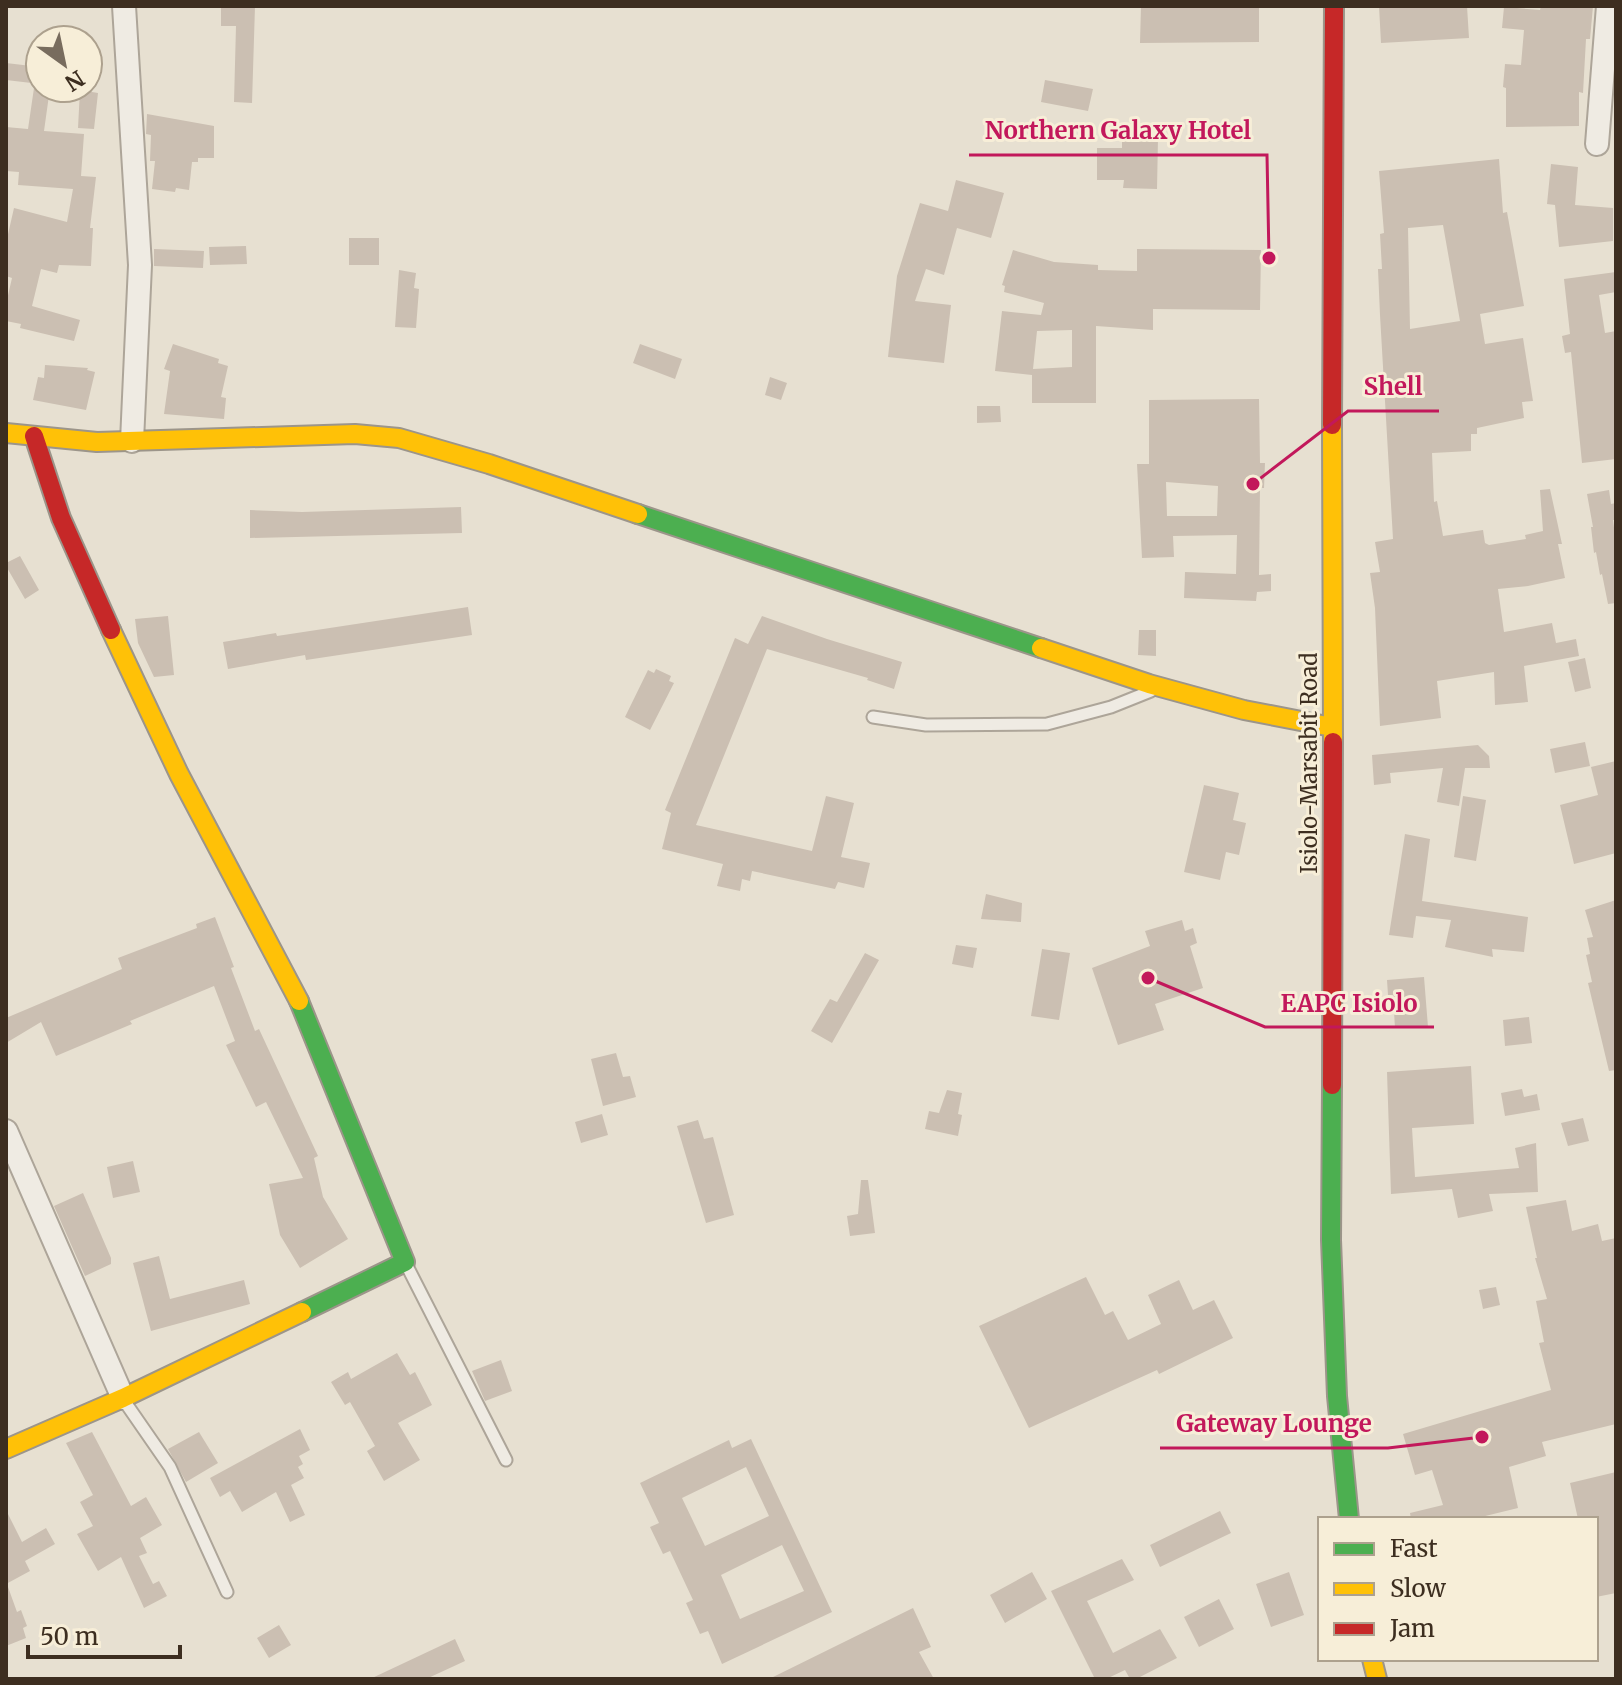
<svg xmlns="http://www.w3.org/2000/svg" width="1622" height="1685" viewBox="0 0 1622 1685" font-family="Merriweather,serif">
	<style>
		.building { fill: #cbbfb2; fill-rule: evenodd }
		.lines { fill: none; stroke-linecap: round; stroke-linejoin: round }
		.lane-casing { stroke: #ada599; stroke-width: 15 }
		.street-casing { stroke: #ada599; stroke-width: 26 }
		.fast-casing { stroke: #9c958a; stroke-width: 22 }
		.slow-casing { stroke: #9c958a; stroke-width: 22 }
		.jam-casing { stroke: #9c958a; stroke-width: 22 }
		.lane { stroke: #efebe3; stroke-width: 11 }
		.street { stroke: #efebe3; stroke-width: 22 }
		.fast { stroke: #4caf50; stroke-width: 18 }
		.slow { stroke: #ffc107; stroke-width: 18 }
		.jam { stroke: #c62828; stroke-width: 18 }
		.labels { text-anchor: middle; dominant-baseline: central; stroke-width: 6; stroke-linejoin: round; paint-order: stroke }
		.street-label { font-size: 22px; fill: #3d2e20; stroke: #f7eed8 }
		.leader { fill: none; stroke: #c2185b; stroke-width: 3 }
		.callout-dot { fill: #c2185b; stroke: #f7eed8; stroke-width: 3 }
		.callout-label { font-size: 24px; text-anchor: middle; font-weight: bold; fill: #c2185b; stroke: #f7eed8; stroke-width: 6; stroke-linejoin: round; paint-order: stroke }
	</style>
	<rect width="100%" height="100%" fill="#e7e0d1"/>
	<!-- building -->
	<path class="building" d="M221,6H255L252,103L234,102L236,26H221Z
		M1141,6H1259V42L1140,43Z
		M1379,6H1467L1469,38L1381,43Z
		M1541,6H1593L1590,39H1586L1583,93L1579,92V126L1506,127V88L1503,87L1505,64L1521,65L1524,30L1502,28L1504,7L1540,10Z
		M6,63L40,67V84L6,80Z
		M1045,80L1093,89L1088,111L1041,102Z
		M34,88H50L44,131L84,134L81,176L96,177L90,228H93L91,266L59,265L57,273L41,269L32,306L80,320L74,341L20,328L21,324L6,321V304L12,278L6,276V243L14,208L67,222L73,189L18,185L19,172L6,171V127L28,129Z
		M80,90L98,93L94,129L78,128Z
		M147,114L214,126V158H198V162H192L189,190L176,188L175,192L152,189L155,161H150L151,135L146,134Z
		M1158,138L1157,189L1123,188L1124,180H1097V148H1122V139Z
		M1499,159L1503,213L1507,212L1524,306L1480,314L1485,344L1523,338L1533,401L1522,402L1524,418L1477,428V434H1471V451L1432,453L1434,502L1437,501L1443,536L1483,530L1485,543L1489,545L1526,539L1525,535L1543,531L1540,490L1550,489L1562,544H1558L1565,578L1528,586L1498,589L1504,632L1552,623L1556,643L1576,639L1579,656L1524,666L1528,702L1495,705L1494,672L1437,681L1441,718L1380,726L1375,608L1370,573L1380,572L1375,542L1393,539L1380,315L1378,269H1382L1380,234L1384,233L1379,171ZM1443,225L1460,321L1410,329L1408,228Z
		M1551,164L1578,167L1575,205L1613,208V241L1559,247L1555,205L1547,204Z
		M956,180L1004,193L991,238L957,228L944,275L926,269L915,301L951,305L944,363L888,357L897,276L920,203L948,211Z
		M349,238H379V265H349Z
		M246,246L247,264L210,265L209,247Z
		M154,249L204,251L203,268L154,266Z
		M1137,249L1261,250L1260,310L1153,309V330L1096,326V403H1032V375L995,371L1002,311L1041,315L1044,303L1004,292L1005,286L1002,285L1013,250L1054,262L1098,265V270L1137,271ZM1072,330V367L1033,369L1037,331Z
		M399,270L416,273L414,288L419,289L416,328L395,327Z
		M1616,272V292L1599,295L1605,333L1616,331V459L1582,463L1571,352L1565,353L1562,336L1570,334L1564,279Z
		M173,344L219,359L218,363L228,366L221,397L226,398L224,419L164,414L170,371L164,369Z
		M640,344L682,359L675,379L633,363Z
		M45,365L88,368L87,370L95,372L86,410L33,400L38,377L44,378Z
		M770,377L787,383L781,400L765,395Z
		M1259,399L1260,463H1265L1264,488H1260L1259,575L1271,574V591L1257,592L1256,601L1184,598L1185,572L1236,574L1237,535L1173,536L1174,557L1142,558L1137,464H1149V400ZM1166,482L1218,486L1217,516H1167Z
		M977,406H1000L1001,422L977,423Z
		M1609,490L1611,504L1616,503V520H1613L1616,543V603L1608,604L1602,574L1600,575L1596,552L1594,553L1591,527H1593L1587,494Z
		M461,507L462,533L250,538V510L302,512Z
		M20,556L39,590L25,599L6,566V563Z
		M468,607L472,635L306,660L305,655L228,669L223,642L276,633L277,636Z
		M168,616L174,675L154,677L138,643L135,619Z
		M762,616L827,639L902,662L894,689L867,680L868,678L767,649L696,825L812,851L826,796L854,803L841,857L870,863L864,888L838,882L835,889L752,871L750,881L742,879L740,891L717,886L723,864L662,849L671,813L665,810L735,638L748,644Z
		M1139,630H1156V656L1138,655Z
		M1585,658L1591,688L1575,692L1568,662Z
		M656,669L671,676L669,681L674,683L650,730L625,717L648,670L654,673Z
		M1585,742L1590,766L1555,773L1550,749Z
		M1478,745L1489,756L1490,768H1465L1459,806L1437,802L1443,768L1390,773L1391,783L1374,785L1372,755Z
		M1616,761V853L1574,864L1560,805L1598,795L1591,767Z
		M1204,785L1239,793L1233,820L1246,823L1239,855L1226,852L1220,880L1184,872Z
		M1463,796L1486,800L1476,861L1454,857Z
		M1405,834L1430,839L1422,901L1528,917L1524,952L1492,949L1493,957L1445,947L1451,920L1416,916L1413,938L1389,935Z
		M986,894L1022,903L1021,922L981,919Z
		M1616,900V1070L1609,1071L1588,983L1592,982L1586,955L1590,954L1587,938L1593,937L1585,910Z
		M215,917L234,967L231,968L255,1031L259,1029L318,1156L314,1158L323,1197L348,1239L300,1268L280,1235L269,1184L303,1178L266,1102L256,1107L226,1045L235,1041L214,986L130,1021L132,1024L56,1056L41,1022L6,1043V1018L122,969L118,958L197,928L196,924Z
		M1182,920L1185,931L1193,928L1197,943L1190,946L1203,988L1155,1004L1164,1030L1118,1045L1092,968L1150,946L1145,931Z
		M956,945L977,948L973,968L952,964Z
		M1042,949L1070,953L1059,1020L1031,1016Z
		M865,953L879,960L832,1043L811,1031L830,999L837,1002Z
		M1424,977L1428,1027L1395,1028L1393,995H1388L1387,980Z
		M1529,1017L1532,1043L1505,1046L1503,1020Z
		M616,1053L623,1077L630,1076L636,1097L603,1106L591,1059Z
		M1471,1066L1474,1124L1412,1128L1415,1177L1519,1168L1515,1148L1536,1143L1538,1192L1489,1194L1493,1211L1458,1218L1452,1189L1391,1194L1387,1072Z
		M1522,1089L1524,1097L1537,1094L1540,1110L1505,1116L1501,1093Z
		M947,1090L962,1093L958,1114L962,1115L958,1136L925,1129L929,1111L939,1113Z
		M602,1114L608,1135L581,1143L575,1122Z
		M1583,1118L1589,1141L1568,1146L1561,1123Z
		M698,1120L704,1139L713,1137L734,1215L706,1223L677,1126Z
		M133,1161L140,1192L113,1198L107,1167Z
		M861,1180H868L875,1233L850,1236L847,1216L858,1214Z
		M83,1193L111,1258V1264L85,1276L54,1206Z
		M1566,1200L1572,1231L1598,1224L1602,1241L1616,1238V1424L1542,1442L1546,1456L1509,1467L1518,1508L1473,1519H1411L1410,1513L1443,1505L1432,1470L1415,1475L1403,1434L1551,1390L1539,1343L1544,1342L1536,1301L1547,1299L1535,1258H1537L1526,1207Z
		M159,1256L170,1299L244,1280L250,1304L151,1331L133,1263Z
		M1086,1277L1105,1315L1113,1311L1128,1340L1161,1324L1148,1295L1179,1280L1193,1310L1214,1300L1233,1338L1159,1374L1157,1370L1029,1428L979,1326Z
		M1496,1287L1500,1305L1483,1309L1479,1290Z
		M397,1353L410,1375L415,1372L432,1405L398,1423L420,1460L384,1481L367,1451L375,1446L350,1402L345,1405L331,1382L348,1372L351,1379Z
		M501,1360L512,1391L485,1401L472,1371Z
		M300,1429L310,1450L299,1456L303,1464L298,1467L304,1478L291,1485L305,1515L290,1522L276,1492L242,1512L230,1491L220,1497L210,1478Z
		M92,1432L131,1506L146,1497L162,1525L140,1538L147,1553L139,1556L153,1584L159,1581L167,1596L144,1608L121,1557L98,1571L77,1534L93,1526L80,1502L93,1495L66,1443Z
		M199,1432L218,1463L186,1482L168,1449Z
		M751,1439L832,1612L722,1664L708,1631L700,1634L686,1603L693,1600L670,1551L663,1554L650,1527L659,1523L640,1483L729,1440L732,1448ZM746,1467L769,1516L705,1546L682,1498ZM782,1545L804,1591L740,1619L721,1575Z
		M1616,1472V1593L1596,1597V1519H1578L1570,1483Z
		M6,1510L22,1542L46,1528L55,1544L25,1561L30,1571L6,1584Z
		M1220,1511L1231,1533L1160,1567L1150,1545Z
		M1122,1559L1134,1580L1087,1601L1113,1653L1160,1629L1177,1658L1136,1679H1130L1125,1670L1106,1679H1095L1051,1591Z
		M1032,1572L1047,1599L1005,1623L990,1595Z
		M1289,1572L1304,1615L1271,1627L1256,1584Z
		M8,1587L17,1612L21,1610L27,1626L23,1628L26,1638L6,1646Z
		M1219,1599L1234,1629L1199,1647L1184,1617Z
		M913,1608L931,1647L919,1652L934,1679H769Z
		M279,1625L291,1645L269,1658L257,1638Z
		M455,1639L465,1661L426,1679H370Z"/>
	<g class="lines">
		<!-- lane casing -->
		<g class="lane-casing">
			<path id="lane" d="M873,717L926,725L1047,724L1111,707L1151,691
				M407,1266L506,1460
				M125,1402L170,1467L227,1592"/>
		</g>
		<!-- street casing -->
		<g class="street-casing">
			<path id="street" d="M124,6L140,265L132,441
				M1597,144L1608,6
				M6,1131L123,1398"/>
		</g>
		<!-- fast casing -->
		<g class="fast-casing">
			<path id="fast" d="M638,514L1041,648
				M299,1001L405,1262L302,1312
				M1332,1085L1331,1240L1337,1396L1349,1519"/>
		</g>
		<!-- slow casing -->
		<g class="slow-casing">
			<path id="slow" d="M1332,425L1333,742
				M6,433L97,442L355,434L399,438L489,464L638,514
				M111,630L179,774L299,1001
				M1041,648L1149,684L1244,710L1332,727
				M6,1449L123,1398L302,1312
				M1372,1659L1377,1679"/>
		</g>
		<!-- jam casing -->
		<g class="jam-casing">
			<path id="jam" d="M1332,425L1334,6
				M34,436L61,518L111,630
				M1332,1085L1333,742"/>
		</g>
		<!-- lane -->
		<use href="#lane" class="lane"/>
		<!-- street -->
		<use href="#street" class="street"/>
		<!-- fast -->
		<use href="#fast" class="fast"/>
		<!-- slow -->
		<use href="#slow" class="slow"/>
		<!-- jam -->
		<use href="#jam" class="jam"/>
	</g>
	<g class="labels">
		<!-- street labels -->
		<g class="street-label">
			<text transform="translate(1309 763) rotate(-90)">Isiolo-Marsabit Road</text>
		</g>
	</g>
	<!-- callouts -->
	<path class="leader" d="M1269 258L1267 155H969M1253 484L1348 411H1439M1148 978L1265 1027H1434M1482 1437L1388 1448H1160"/>
	<g class="callout-dot">
		<circle cx="1269" cy="258" r="8"/>
		<circle cx="1253" cy="484" r="8"/>
		<circle cx="1148" cy="978" r="8"/>
		<circle cx="1482" cy="1437" r="8"/>
	</g>
	<g class="callout-label">
		<text x="1118" y="139">Northern Galaxy Hotel</text>
		<text x="1393" y="395">Shell</text>
		<text x="1349" y="1012">EAPC Isiolo</text>
		<text x="1274" y="1432">Gateway Lounge</text>
	</g>
	<!-- border -->
	<rect width="1622" height="1685" fill="none" stroke="#3d2e20" stroke-width="16"/>
	<!-- legend -->
	<rect x="1318" y="1517" width="280" height="144" fill="#f7eed8" stroke="#ada18e" stroke-width="2"/>
	<rect x="1334" y="1543" width="40" height="12" fill="#4caf50" stroke="#ada18e" stroke-width="2"/>
	<text x="1390" y="1557" font-size="24" fill="#3d2e20">Fast</text>
	<rect x="1334" y="1583" width="40" height="12" fill="#ffc107" stroke="#ada18e" stroke-width="2"/>
	<text x="1390" y="1597" font-size="24" fill="#3d2e20">Slow</text>
	<rect x="1334" y="1623" width="40" height="12" fill="#c62828" stroke="#ada18e" stroke-width="2"/>
	<text x="1390" y="1637" font-size="24" fill="#3d2e20">Jam</text>
	<!-- north arrow -->
	<g transform="translate(64 64) rotate(147)"><circle r="38" fill="#f7eed8" stroke="#ada18e" stroke-width="2"/>
	<path d="M0-6L14 30L0 20L-14 30Z" fill="#786c5e"/>
	<text y="-12" font-size="22" font-weight="bold" text-anchor="middle" fill="#3d2e20">N</text>
	</g>
	<!-- scale -->
	<path d="M28 1645v12h152v-12" fill="none" stroke="#3d2e20" stroke-width="4"/>
	<text x="40" y="1645" font-size="24" fill="#3d2e20" stroke="#f7eed8" stroke-width="6" paint-order="stroke">50 m</text>
</svg>
